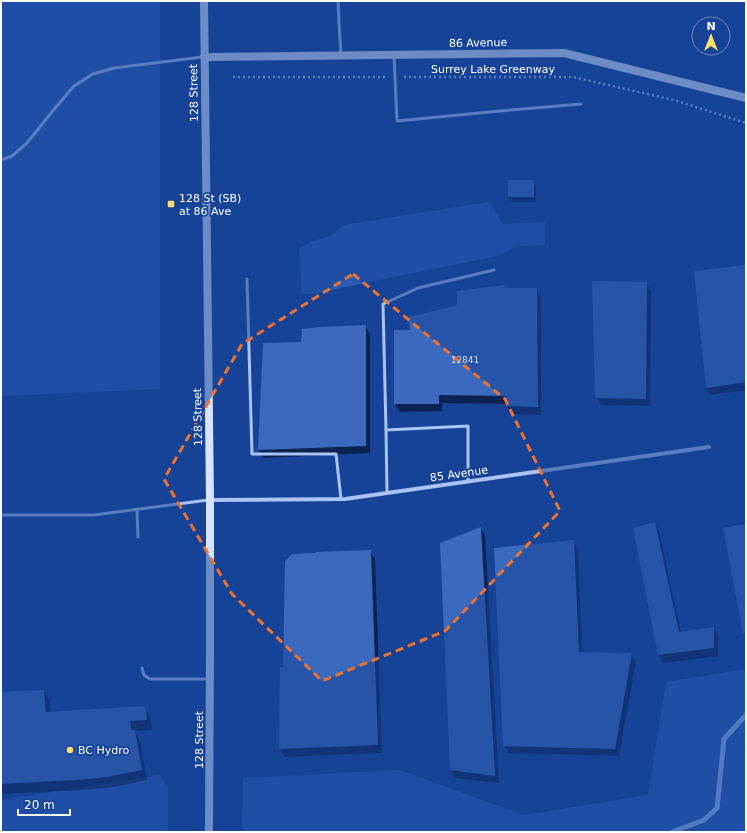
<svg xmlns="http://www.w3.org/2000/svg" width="747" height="833" viewBox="0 0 747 833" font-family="'DejaVu Sans',sans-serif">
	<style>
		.green { fill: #295bb6 }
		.shadow { fill: #0007 }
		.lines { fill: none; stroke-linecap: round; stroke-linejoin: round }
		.stream { stroke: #9bbcf4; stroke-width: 5 }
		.building { fill: #3a69bd }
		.path { stroke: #a9c3f2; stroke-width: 2.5; stroke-dasharray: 2 3; stroke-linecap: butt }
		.lane { stroke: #a9c3f2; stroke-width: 3 }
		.street { stroke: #a9c3f2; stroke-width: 4 }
		.secondary { stroke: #d8e4fc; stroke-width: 8 }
		.marked { fill: none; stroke: #eb7230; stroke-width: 3; stroke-dasharray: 8 5; stroke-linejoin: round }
		.poi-dot { fill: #ffe16a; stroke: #164398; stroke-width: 1.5 }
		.labels { text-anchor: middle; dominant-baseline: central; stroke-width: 3.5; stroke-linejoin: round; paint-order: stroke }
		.number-label { font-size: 9px; fill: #cedaee }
		.street-label { font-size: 11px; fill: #fff; stroke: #164398 }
		.poi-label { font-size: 11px; fill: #fff; stroke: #164398; text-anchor: start }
	</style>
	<rect width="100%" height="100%" fill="#164398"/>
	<!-- green -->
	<path class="green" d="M1,1H160V389L1,396Z
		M489,202L503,224L545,222V245L517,246L498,256L311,294H302L299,249L310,242L330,236L343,225Z
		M746,669V830L743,832H242L243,778L400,770L524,815L648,795L666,682Z
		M159,775L168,788V832H1V800Z"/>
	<!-- shadow -->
	<path class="shadow" d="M509,181H533L536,186V202H512L509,197Z
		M746,266V390L711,395L706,388Z
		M646,283L651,291L650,406L601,405L596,397Z
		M505,289H536L541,297V415L512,414L507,406V404L442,403V411L400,412L395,404V331H411L458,306Z
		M365,326L370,334V453L263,458L259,450L302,343Z
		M655,524L659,531L681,633L714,628L718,636V656L663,663L659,655Z
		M481,529L485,536L499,783L455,778L451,770Z
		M573,541L578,549L582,653L631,654L636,662L619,756L509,753L504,745Z
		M370,551L375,559L382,753L285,757L280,749L281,668H284Z
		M44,691L50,701V713L144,707L150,717L152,730L135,731L140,741L147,780L114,787L83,790L1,794V693Z"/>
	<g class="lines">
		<!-- stream -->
		<path class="stream" d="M672,832L704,820L717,808L724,739L746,715"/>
	</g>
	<!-- building -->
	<path class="building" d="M508,180H534V197H508Z
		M746,265V382L706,388L694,271Z
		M592,281L647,282L646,399L595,398Z
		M504,285L505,288H537L538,407L506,406V396L439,395V404H394V330H410L409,317L457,305V291Z
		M366,325V446L258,450L263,343L301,342L302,329L319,327Z
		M655,522L679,632L714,627V648L658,655L633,528Z
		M746,524V633H743L723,528Z
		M481,527L495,776L450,770L440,543Z
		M574,540L579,652L632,653L615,749L503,746L494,548Z
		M371,550L378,745L279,749L280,667H283L285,561L292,554L315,553L316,552Z
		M44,690L46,712L145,706L147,720L130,721L131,730H135L142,770L108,777L76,780L1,784V692Z"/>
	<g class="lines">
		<!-- path -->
		<path class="path" d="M233,77H385
			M404,77H573L674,100L746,123"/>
		<!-- lane -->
		<path class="lane" d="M338,1L339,24L341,54
			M394,55L397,121L500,111L581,104
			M1,160L12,156L27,143L56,107L74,86L93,74L114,68L202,57
			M247,279L252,454H336L341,499
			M386,430L383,304L418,288L494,270
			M387,493L386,430L468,426V481
			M137,510L138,537
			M1,515H94L208,500
			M142,668L144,675L150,679H209"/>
		<!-- street -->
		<path class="street" d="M210,500L345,499L709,447"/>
		<!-- secondary -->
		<path class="secondary" d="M204,1L210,500V656L209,832
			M204,57L564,53L746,98"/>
	</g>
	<!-- marked area -->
	<path d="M0 0H747V833H0ZM353,274L505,399L560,511L445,631L322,681L232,594L164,479L242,344Z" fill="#164398" fill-opacity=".55" fill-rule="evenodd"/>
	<path class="marked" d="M353,274L505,399L560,511L445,631L322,681L232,594L164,479L242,344Z"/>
	<!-- markers -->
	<g class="poi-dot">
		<rect x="167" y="200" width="8" height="8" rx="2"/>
		<circle cx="70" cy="750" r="4"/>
	</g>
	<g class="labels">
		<!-- number labels -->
		<g class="number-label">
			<text x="465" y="360">12841</text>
		</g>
		<!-- street labels -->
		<g class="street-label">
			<text transform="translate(478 43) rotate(-1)">86 Avenue</text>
			<text x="493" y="69">Surrey Lake Greenway</text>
			<text transform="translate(194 93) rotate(-91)">128 Street</text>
			<text transform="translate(198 417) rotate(-91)">128 Street</text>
			<text transform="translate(459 474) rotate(-8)">85 Avenue</text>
			<text transform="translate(199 740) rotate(-90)">128 Street</text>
		</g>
		<!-- poi labels -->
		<g class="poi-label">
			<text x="179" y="198">128 St (SB)<tspan x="179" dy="13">at 86 Ave</tspan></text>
			<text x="78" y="750">BC Hydro</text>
		</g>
	</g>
	<!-- border -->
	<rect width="747" height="833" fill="none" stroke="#ffffff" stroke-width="4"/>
	<!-- north arrow -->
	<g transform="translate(711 36)"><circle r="19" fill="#164398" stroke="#738ec1"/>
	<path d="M0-3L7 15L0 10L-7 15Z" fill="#ffe16a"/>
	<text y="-6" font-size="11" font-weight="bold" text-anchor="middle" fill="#ffffff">N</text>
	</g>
	<!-- scale -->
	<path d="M18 809v6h52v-6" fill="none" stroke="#ffffff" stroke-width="2"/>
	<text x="24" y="809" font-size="12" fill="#ffffff" stroke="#164398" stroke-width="3" paint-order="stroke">20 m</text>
</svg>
